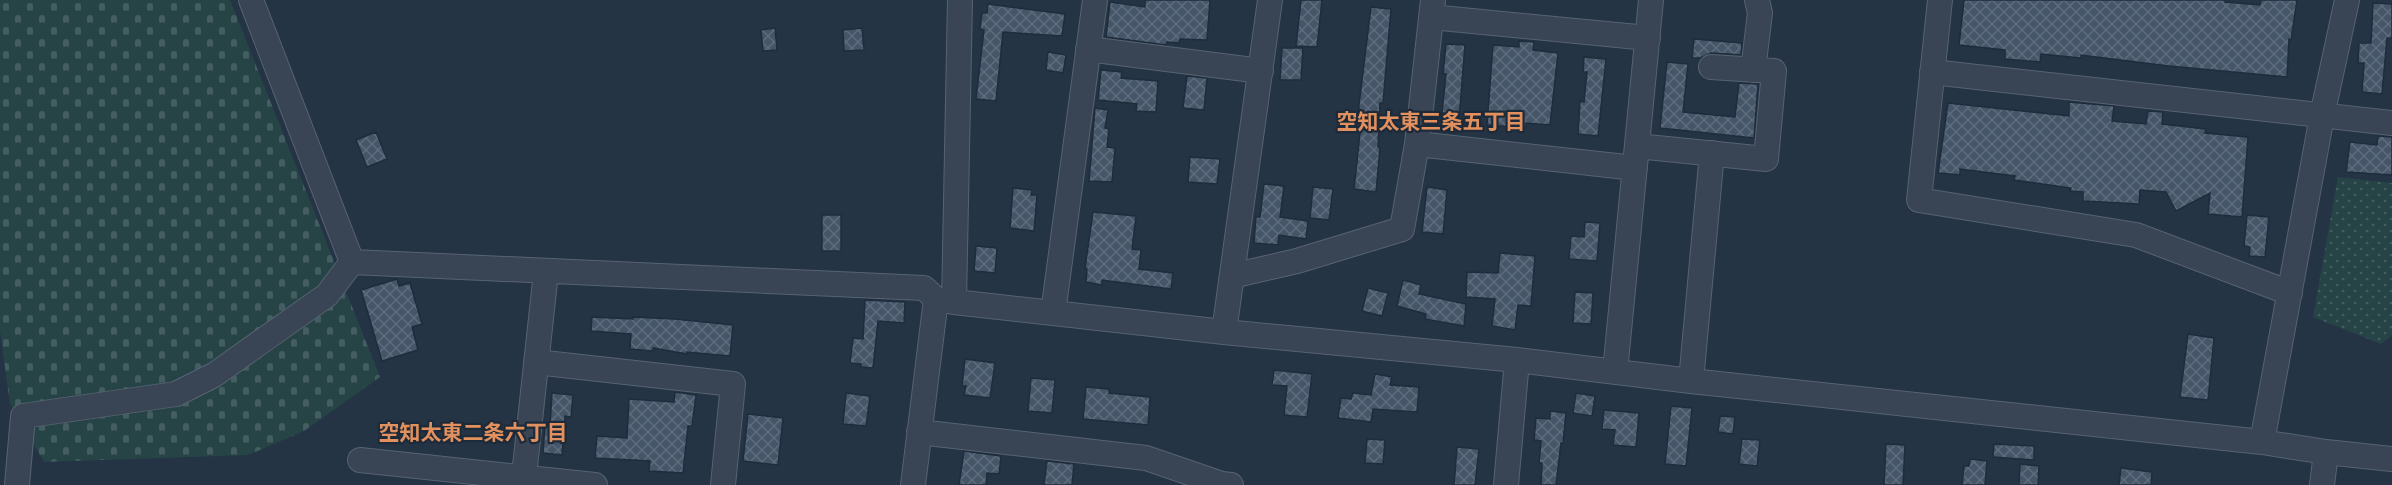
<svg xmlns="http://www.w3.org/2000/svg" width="2392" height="485" viewBox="0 0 2392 485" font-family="Lato,'Noto Sans JP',sans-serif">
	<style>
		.cemetery { fill: url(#cemetery-stones) }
		.park { fill: url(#park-dots) }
		.building { fill: url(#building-cross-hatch); stroke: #1f2c3b; stroke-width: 1.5 }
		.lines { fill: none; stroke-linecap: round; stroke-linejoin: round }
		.minor-casing { stroke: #576371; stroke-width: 26 }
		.minor { stroke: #394554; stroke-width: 24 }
		.labels { text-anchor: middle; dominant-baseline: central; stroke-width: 4.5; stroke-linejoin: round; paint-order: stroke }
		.neighbourhood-label { font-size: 21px; font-weight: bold; fill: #e1905e; stroke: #1d2a3a }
	</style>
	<defs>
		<pattern id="cemetery-stones" width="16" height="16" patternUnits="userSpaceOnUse" patternTransform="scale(1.5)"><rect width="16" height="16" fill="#264446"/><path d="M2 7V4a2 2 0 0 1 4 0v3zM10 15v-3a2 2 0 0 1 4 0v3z" fill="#435d60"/></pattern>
		<pattern id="park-dots" width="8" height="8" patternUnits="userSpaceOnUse" patternTransform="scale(1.5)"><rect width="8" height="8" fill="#264446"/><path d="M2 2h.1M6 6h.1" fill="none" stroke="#435d60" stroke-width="1.8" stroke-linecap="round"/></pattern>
		<pattern id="building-cross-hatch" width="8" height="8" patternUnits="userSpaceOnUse" patternTransform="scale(1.5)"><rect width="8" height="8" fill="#455669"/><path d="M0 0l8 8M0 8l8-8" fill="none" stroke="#5e6c7d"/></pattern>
	</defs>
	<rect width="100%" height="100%" fill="#243445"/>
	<!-- cemetery -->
	<path class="cemetery" d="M0,0H230L380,377L304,431L248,455L44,462L10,404L0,331Z"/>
	<!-- park -->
	<path class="park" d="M2338,177L2392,183V335L2381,344L2313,317Z"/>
	<!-- building -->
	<path class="building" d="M1145,0H1210L1207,40L1180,39L1179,43L1167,42L1166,45L1106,37L1110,2L1145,7Z
		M1301,0H1322L1317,47L1296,46Z
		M1964,0H2225V2L2260,5L2261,0H2297L2291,40L2289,39L2287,77L2169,66L2081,55V58L2041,54L2040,62L2005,59V50L1959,45Z
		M2373,3L2392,4V38H2387L2382,94L2362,92L2364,63H2358L2359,43H2371Z
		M988,4L1065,14L1062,36L1003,32L996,101L976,99L984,30L980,29L982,13H987Z
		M1371,7L1391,9L1383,103H1380L1378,147L1380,148L1376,192L1354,189L1360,133H1357L1359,105Z
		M775,28L777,50L763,51L761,30Z
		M862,28L864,50L844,51L843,30Z
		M1694,39L1742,43L1741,55L1711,53L1700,58H1692Z
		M1519,41L1534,42L1533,50L1558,53L1550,125L1526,123V128L1487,125L1493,45L1519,47Z
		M1446,44L1465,45L1458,132L1443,131L1444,113H1442L1446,74H1443Z
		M1282,48H1303L1301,80H1280Z
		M1048,52L1066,55L1063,73L1046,70Z
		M1584,57L1606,59L1598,136L1578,134L1580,101L1584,102L1587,72H1583Z
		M1667,62L1688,64L1683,112L1735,117L1739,83L1758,84L1754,138L1660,128Z
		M1101,70L1122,72L1121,78L1158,81L1156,112L1136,111L1137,104L1098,100Z
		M1187,76L1207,78L1204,110L1183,108Z
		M2069,102L2114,106L2112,121L2146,124L2148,111L2163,112L2162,124L2206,129L2205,133L2248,137L2242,217L2208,214L2210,193L2176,211L2166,192L2140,190L2139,204L2083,201V192L2070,191L2071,188L2014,180L2015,176L1960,169V175L1938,173L1948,103L2069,116Z
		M1095,108L1108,110L1105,128L1109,129L1107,147L1115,148L1112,182L1089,181Z
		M376,132L387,159L367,167L356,140Z
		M2378,136L2392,137V175L2346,172L2350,142L2377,145Z
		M1190,157L1220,159L1217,184L1188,182Z
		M1264,184L1284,186L1280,217L1308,221L1306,239L1279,235L1278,245L1254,243L1256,217H1260Z
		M1313,187L1333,189L1329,220L1310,218Z
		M1427,187L1447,190L1443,234L1422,232Z
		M1013,188L1032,190L1031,195H1037L1034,231L1010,228Z
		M1093,212L1136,216L1132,249L1141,250L1139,269L1173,273L1171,289L1102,280V285L1086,282L1087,269L1085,268Z
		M822,215H841V251H822Z
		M2247,215L2269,217L2265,257L2249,256L2250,247L2244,246Z
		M1585,222L1600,223L1597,261L1569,259L1571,236L1584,237Z
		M976,246L997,248L995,273L974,271Z
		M1500,253L1535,256L1531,306L1518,305L1515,330L1492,326L1495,299L1466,297L1467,272L1498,273Z
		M397,279L399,286L410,283L422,324L412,327L418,350L382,361L361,290Z
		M1403,280L1421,285L1419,294L1466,304L1464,326L1425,319L1426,314L1397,306Z
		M1368,288L1388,293L1382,316L1362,311Z
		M1575,292L1593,293L1591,324L1573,323Z
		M865,300L905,302L904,323L878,321L873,368L861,367V364L850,363L853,338L863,339Z
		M592,317L633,319V317L675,319L733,325L730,356L687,352V354L653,348V351L630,349L631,334L591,331Z
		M2188,334L2214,338L2208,400L2180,397Z
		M965,359L995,363L990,398L964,395L966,386H962Z
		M1274,370L1312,374L1307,417L1284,415L1287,386L1272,385Z
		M1375,374L1392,377L1390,385L1419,387L1417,412L1373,409L1371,422L1338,418L1341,398L1351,399L1353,393L1371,395Z
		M1031,378L1055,380L1052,413L1028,411Z
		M1086,387L1109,389V393L1150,397L1148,425L1083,419Z
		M675,392L696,395L692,426H688L683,473L649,471L650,461L595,458L597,436L627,438L629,399L674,402Z
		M552,393L573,395L571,417L565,416L562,455L543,453L545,426H550Z
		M846,393L870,396L866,426L843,424Z
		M1576,393L1595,396L1592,416L1573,413Z
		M1671,406L1692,408L1686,466L1665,464Z
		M1604,410L1639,413L1636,447L1613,445L1615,430L1602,429Z
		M1550,411L1566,413L1563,443H1561L1556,485H1541L1542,463H1539L1541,441L1534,440L1536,418L1550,419Z
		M748,414L783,418L778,465L743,461Z
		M1720,416L1735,417L1733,434L1718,432Z
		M1367,439L1385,440L1383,464L1365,463Z
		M1742,439L1760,440L1757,466L1739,464Z
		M1886,444L1905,445L1903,485H1884Z
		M1994,444L2034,446V460L1993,457Z
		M1457,447L1479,449L1475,485H1454Z
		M964,451L1001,456L999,474L987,473L986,485H959Z
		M1970,459L1987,461L1985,485H1962L1964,466H1969Z
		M1047,461L1074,464L1072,485H1044Z
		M2020,464L2039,466L2038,485H2019Z
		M2121,468L2152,472L2151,485H2119Z"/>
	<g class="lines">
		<!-- minor casing -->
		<g class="minor-casing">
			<path id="minor" d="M251,0L352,262
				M1940,0L1919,200L2136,235L2290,293
				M1431,17L1648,38
				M1088,49L1261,71
				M1753,70L1760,13L1757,0
				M1932,72L2392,123
				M1417,144L1635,168
				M1637,146L1766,159L1774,71L1711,67
				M352,262L924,288L936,299L954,302L1224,332L1517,360L1691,381L2262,442L2326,452L2392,459
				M1232,276L1297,261L1402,229L1417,144L1433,0
				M954,302L960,0
				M1053,313L1095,0
				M1224,332L1270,0
				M536,362L733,384L723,485
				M1615,372L1651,0
				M1691,381L1712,153
				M919,432L1146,458L1222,484L1231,485
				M2262,442L2322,116L2347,0
				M360,460L595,485
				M17,485L23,416L176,394L214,375L327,295L352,262
				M523,485L546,272
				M913,485L936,299
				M1506,485L1517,360
				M2322,485L2326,452"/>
		</g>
		<!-- minor -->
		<use href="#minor" class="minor"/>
	</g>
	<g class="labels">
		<!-- neighbourhood labels -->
		<g class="neighbourhood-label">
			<text x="1431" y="120">空知太東三条五丁目</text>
			<text x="473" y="431">空知太東二条六丁目</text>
		</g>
	</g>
</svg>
